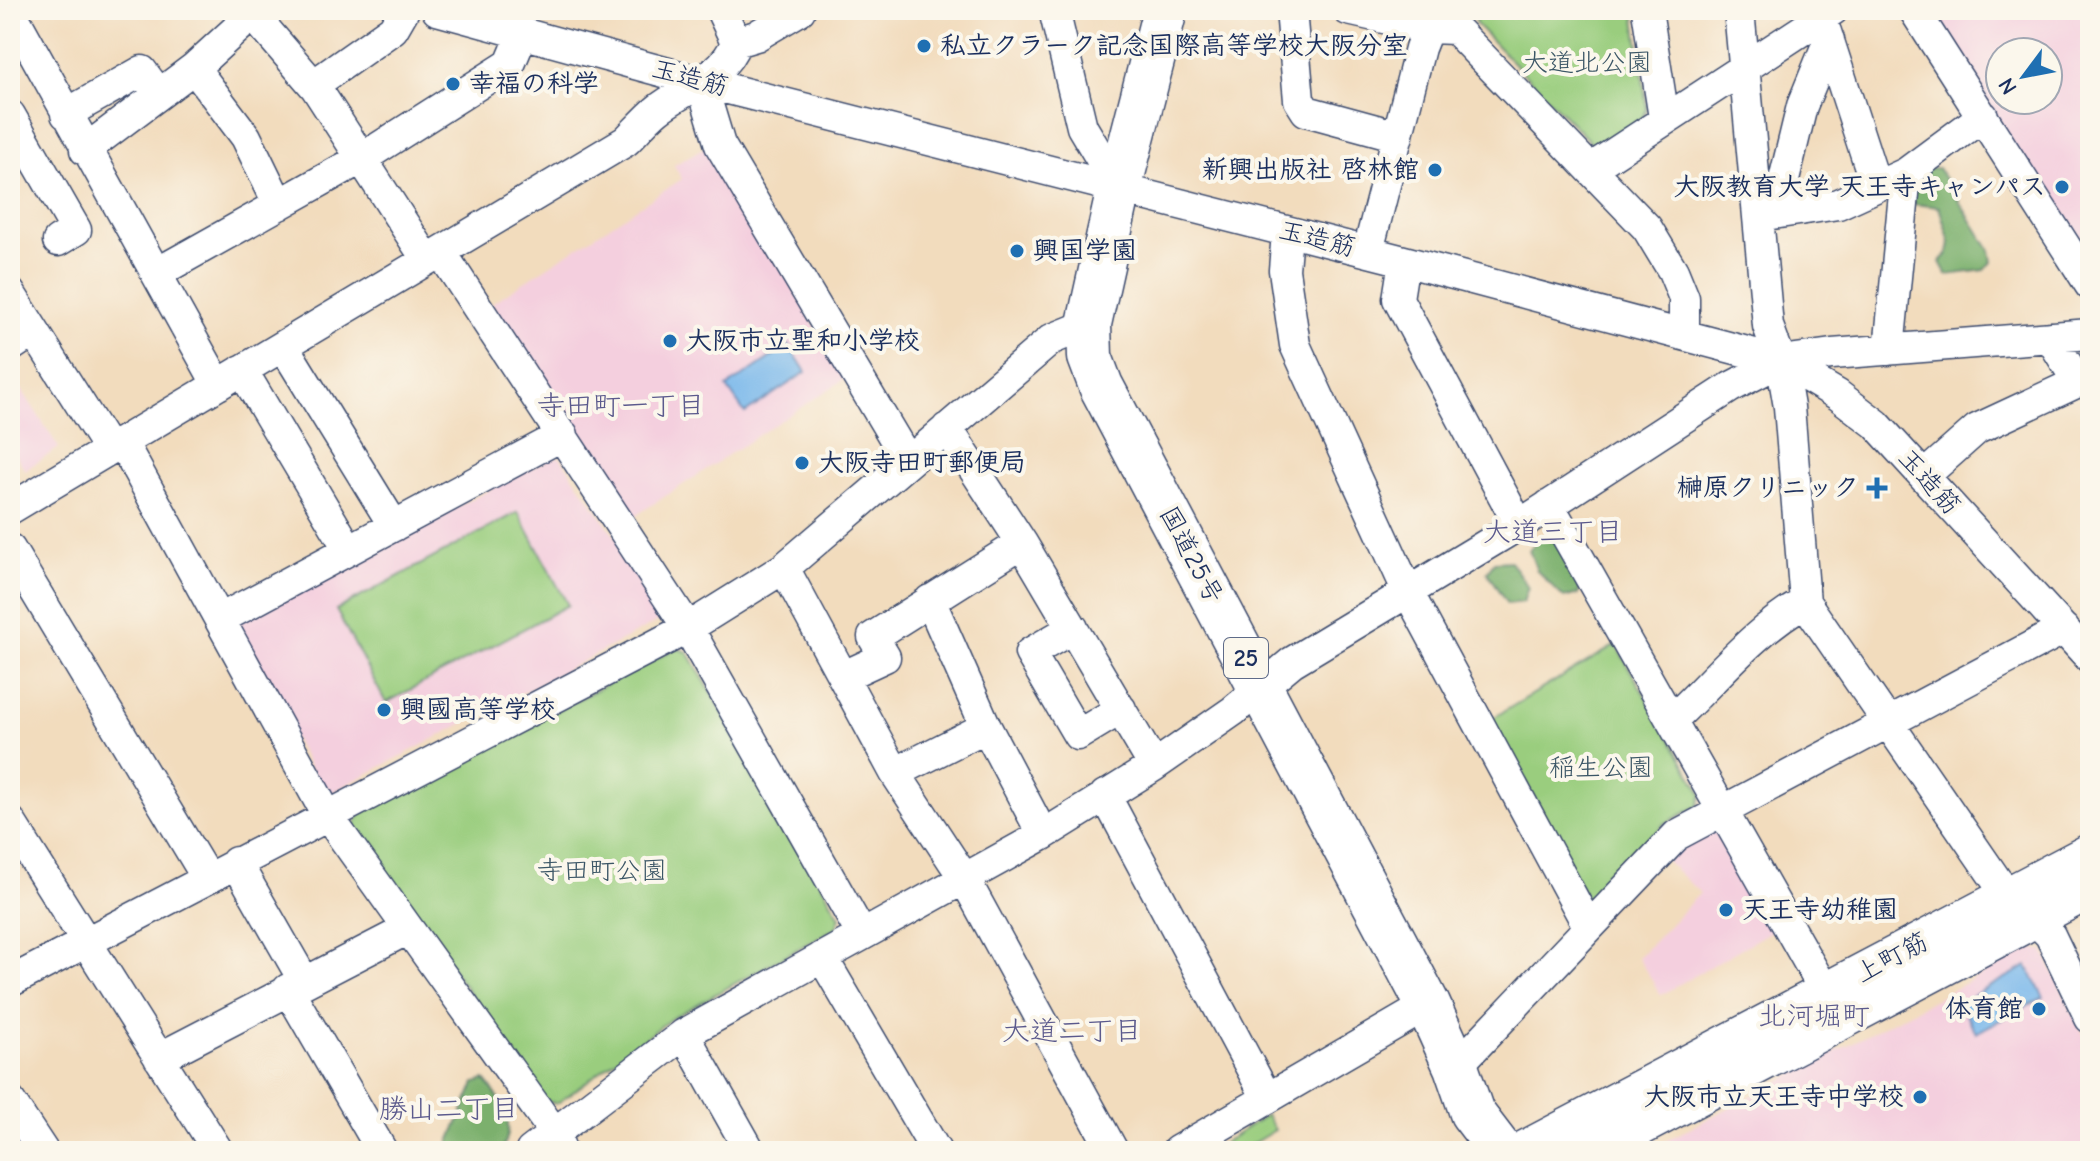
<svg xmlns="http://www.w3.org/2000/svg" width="2100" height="1161" viewBox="0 0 2100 1161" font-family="'Comic Neue','Klee One',sans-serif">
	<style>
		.built { fill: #f4cfde; fill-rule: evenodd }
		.green { fill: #9acd7e; stroke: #5a7e6e; stroke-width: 2 }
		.forest { fill: #7bb06d; stroke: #4b7066; stroke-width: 2 }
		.water { fill: #78b7eb; stroke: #4a73a4; stroke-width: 2 }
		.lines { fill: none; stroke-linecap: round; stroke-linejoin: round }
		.minor-casing { stroke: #3b496c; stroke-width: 33 }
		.major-casing { stroke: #3b496c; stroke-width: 43 }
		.highway-casing { stroke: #3b496c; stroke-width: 47 }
		.minor { stroke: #fff; stroke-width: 30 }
		.major { stroke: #fff; stroke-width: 40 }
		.highway { stroke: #fff; stroke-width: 44 }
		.poi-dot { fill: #1f6fb2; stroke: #fbf7ec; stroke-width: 3 }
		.labels { text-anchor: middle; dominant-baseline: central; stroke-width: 8; stroke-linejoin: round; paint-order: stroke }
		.shield { fill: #fbf7ec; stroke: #5e6b89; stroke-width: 2 }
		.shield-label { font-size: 24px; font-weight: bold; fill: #1b2f5e }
		.poi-label { font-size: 26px; font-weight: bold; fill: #1b2f5e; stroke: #fbf7ec; text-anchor: start }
		.park-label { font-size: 26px; fill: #3b5666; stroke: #fbf7ec }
		.street-label { font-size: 26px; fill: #1b2f5e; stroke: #fbf7ec }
		.neighbourhood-label { font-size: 28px; fill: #5b5a8d; stroke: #fbf7ec }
	</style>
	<rect width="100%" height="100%" fill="#fbf7ec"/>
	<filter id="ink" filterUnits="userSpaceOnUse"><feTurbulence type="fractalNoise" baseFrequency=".0125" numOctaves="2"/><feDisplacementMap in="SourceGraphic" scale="16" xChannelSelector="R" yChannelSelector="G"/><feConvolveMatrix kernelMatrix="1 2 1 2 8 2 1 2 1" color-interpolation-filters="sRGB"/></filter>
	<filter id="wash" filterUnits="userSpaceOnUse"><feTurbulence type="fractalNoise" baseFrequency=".006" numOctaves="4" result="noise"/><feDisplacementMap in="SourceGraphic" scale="32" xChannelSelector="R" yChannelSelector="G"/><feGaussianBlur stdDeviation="1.8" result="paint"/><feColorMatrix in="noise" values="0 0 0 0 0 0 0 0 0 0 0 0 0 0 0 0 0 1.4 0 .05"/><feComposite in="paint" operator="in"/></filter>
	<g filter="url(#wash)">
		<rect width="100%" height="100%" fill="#f2dcbd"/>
		<!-- built -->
		<path class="built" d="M1922,10H2090V274ZM2000,52H2048V100H2000Z
			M708,145L846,378L632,518L492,303L682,179L674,165Z
			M10,371L59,448L25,470L10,446Z
			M560,457L664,607L661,620L325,796L232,623L552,458Z
			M1710,829L1722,831L1778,927L1661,995L1638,958L1700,893L1666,861Z
			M2032,948L2043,951L2090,1048V1151H1656L1658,1145Z"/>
		<!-- green -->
		<path class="green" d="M1478,10H1634L1647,109L1642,119L1602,145L1591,143L1475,23Z
			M518,512L568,605L386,703L336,610Z
			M1616,645L1702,794L1698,806L1664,824L1596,898L1585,896L1491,719Z
			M676,648L688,652L840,917L836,928L672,1018L558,1103L547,1102L354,830L359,814Z
			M1266,1115L1275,1130L1240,1151H1212Z"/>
		<!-- forest -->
		<path class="forest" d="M1928,168H1938L1990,250L1992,262L1985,270L1947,275L1940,262L1948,254L1950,242L1939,207L1914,204L1911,185Z
			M1550,537L1562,546L1581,573L1579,594L1564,598L1537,571L1529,550L1537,541Z
			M1510,561L1528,587L1523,602L1507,604L1487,572L1494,562Z
			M485,1080C501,1099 519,1128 500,1151H446L475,1083Z"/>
		<!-- water -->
		<path class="water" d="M789,345L806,372L745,413L727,387Z
			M2027,966L2044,997L1976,1033L1960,1003Z"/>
	</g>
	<g filter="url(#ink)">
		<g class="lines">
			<!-- minor casing -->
			<g class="minor-casing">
				<path id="minor" d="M10,10L218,385
					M249,10L316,88L427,260
					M437,10L701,82L1404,261L1781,361L1838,395L1876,424L2090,658
					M1054,10L1082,127L1119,189
					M1291,10L1299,100L1306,111L1398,136
					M1348,10L1428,28L1455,29L1647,228L1673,271L1684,298V334
					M1647,10L1664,118
					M1739,10L1768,326L1781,361L1789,407L1805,602L1997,881L2050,935L2090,1018
					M1914,10L2090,285
					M1826,32L1876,186
					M736,42L756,36L800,10
					M194,68L253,14
					M701,82L720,145L908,461
					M316,88L322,79L393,29L404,10
					M66,114L142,71L159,94
					M10,115L76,230L58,241
					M85,150L194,68L246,137L279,205
					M1590,169L1833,10
					M1776,213L1802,106L1829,40
					M1759,216L1838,204L1906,173L1983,116
					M1287,232L1284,270L1295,345L1408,592L1588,926
					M1368,251L1420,48L1428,28L1444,18
					M441,252L688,628L862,935
					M1404,261L1398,299L1519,525
					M157,273L364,157L510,64L523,33
					M10,293L108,448
					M10,347L34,331
					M284,347L394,526
					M1889,350L1906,173
					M242,370L349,550
					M947,428L1022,543L1154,766
					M122,442L327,815L556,1135L561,1151
					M1924,476L1977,429L2078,382L2050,337
					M1549,505L1826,993
					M10,509L626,141C636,131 646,119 657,110C682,90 725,76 736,42L721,10
					M10,549L207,878
					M784,568L895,773L964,878L1113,1151
					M930,600L986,727L1043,835
					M222,618L563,435
					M1073,628L1030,653L1078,735L1121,709
					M844,676L885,657L873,637L1022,543
					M1672,720C1716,679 1753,631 1805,602
					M895,773L986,727
					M1105,795L1267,1098
					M10,821L218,1151
					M236,862L304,981
					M822,957L936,1151
					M10,982L688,628L784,568L1052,339L1089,324
					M288,989L382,1151
					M684,1034L750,1151
					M159,1058L408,929
					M1456,1067L1677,835L2064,629
					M10,1101L43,1151
					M531,1151L684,1034L1043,835L1154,766L1233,711L1292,662L1519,525L1731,387L1781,361L1832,354L2090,334
					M1177,1151L1428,1005"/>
			</g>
			<!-- major casing -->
			<g class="major-casing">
				<path id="major" d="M1525,1151L2090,854
					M1592,1151L2090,888"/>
			</g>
			<!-- highway casing -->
			<g class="highway-casing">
				<path id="highway" d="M1165,10L1119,189L1089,324L1090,357L1101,386L1428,1005L1456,1067L1472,1113L1501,1151"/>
			</g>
			<!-- minor -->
			<use href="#minor" class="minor"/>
			<!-- major -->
			<use href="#major" class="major"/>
			<!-- highway -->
			<use href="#highway" class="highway"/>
		</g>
	</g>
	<!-- markers -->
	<g class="poi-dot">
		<circle cx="924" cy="46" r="8"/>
		<circle cx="453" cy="84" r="8"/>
		<circle cx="1435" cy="170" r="8"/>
		<circle cx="2062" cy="187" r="8"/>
		<circle cx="1017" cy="251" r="8"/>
		<circle cx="670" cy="341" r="8"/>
		<circle cx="802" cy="463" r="8"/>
		<path d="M1873 476h8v8h8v8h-8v8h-8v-8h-8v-8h8z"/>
		<circle cx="384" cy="710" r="8"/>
		<circle cx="1726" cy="910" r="8"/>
		<circle cx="2039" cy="1009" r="8"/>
		<circle cx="1920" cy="1097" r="8"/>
	</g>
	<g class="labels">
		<!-- shield labels -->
		<rect class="shield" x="1224" y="638" width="44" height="40" rx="6"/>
		<g class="shield-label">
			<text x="1246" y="658">25</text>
		</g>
		<!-- poi labels -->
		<g class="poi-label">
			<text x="940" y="46">私立クラーク記念国際高等学校大阪分室</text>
			<text x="469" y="84">幸福の科学</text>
			<text x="1419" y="170" text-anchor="end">新興出版社 啓林館</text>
			<text x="2046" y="187" text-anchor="end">大阪教育大学 天王寺キャンパス</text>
			<text x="1033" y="251">興国学園</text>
			<text x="686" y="341">大阪市立聖和小学校</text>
			<text x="818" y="463">大阪寺田町郵便局</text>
			<text x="1859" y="488" text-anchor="end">榊原クリニック</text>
			<text x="400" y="710">興國高等学校</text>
			<text x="1742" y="910">天王寺幼稚園</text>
			<text x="2023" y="1009" text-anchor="end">体育館</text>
			<text x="1904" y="1097" text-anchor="end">大阪市立天王寺中学校</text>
		</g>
		<!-- park labels -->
		<g class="park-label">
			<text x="1587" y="63">大道北公園</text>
			<text x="1601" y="768">稲生公園</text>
			<text x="602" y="871">寺田町公園</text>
		</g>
		<!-- street labels -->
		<g class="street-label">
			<text transform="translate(690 78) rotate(15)">玉造筋</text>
			<text transform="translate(1317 239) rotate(14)">玉造筋</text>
			<text transform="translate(1929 482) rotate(48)">玉造筋</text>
			<text transform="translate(1191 555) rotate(62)">国道25号</text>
			<text transform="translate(1892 958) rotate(-28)">上町筋</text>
		</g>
		<!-- neighbourhood labels -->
		<g class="neighbourhood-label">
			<text x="621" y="406">寺田町一丁目</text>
			<text x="1553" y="532">大道三丁目</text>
			<text x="1814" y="1016">北河堀町</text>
			<text x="1072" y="1031">大道二丁目</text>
			<text x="449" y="1109">勝山二丁目</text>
		</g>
	</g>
	<!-- margin -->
	<rect width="2100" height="1161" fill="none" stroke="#fbf7ec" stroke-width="40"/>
	<!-- north arrow -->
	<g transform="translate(2024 76) rotate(238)"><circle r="38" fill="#fbf7ec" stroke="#a1a7b3" stroke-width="2"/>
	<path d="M0-6L14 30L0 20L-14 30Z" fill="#1f6fb2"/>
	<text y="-12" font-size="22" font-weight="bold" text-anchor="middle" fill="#1b2f5e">N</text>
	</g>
</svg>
